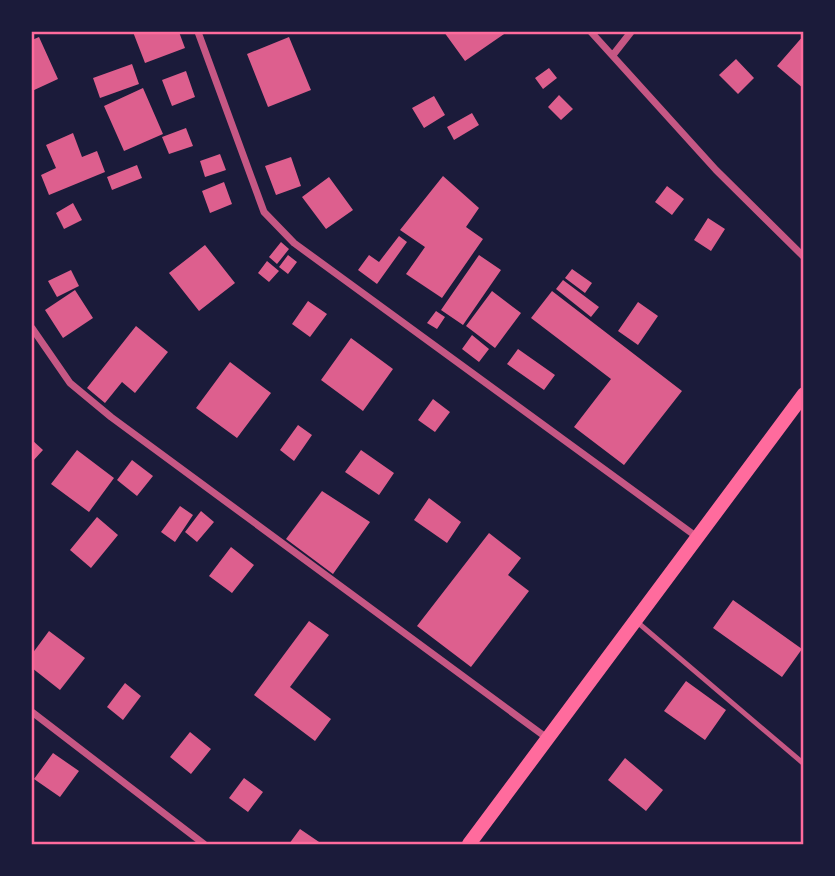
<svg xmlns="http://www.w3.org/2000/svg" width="835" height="876" viewBox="0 0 835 876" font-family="Commissioner,sans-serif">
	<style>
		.building { fill: #dd5f8e }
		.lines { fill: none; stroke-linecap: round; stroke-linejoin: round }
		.service { stroke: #c65784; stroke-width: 5 }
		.minor { stroke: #c65784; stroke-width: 7 }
		.secondary { stroke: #ff6b9d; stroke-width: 14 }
		.neatline { fill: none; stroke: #ff6b9d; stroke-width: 2.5 }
	</style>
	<rect width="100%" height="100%" fill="#1b1b3a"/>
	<!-- building -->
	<path class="building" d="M133,32H179L185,48L145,63Z
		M444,32H507L465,61Z
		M804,35V89L777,66Z
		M39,37L58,79L32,91V40Z
		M289,37L311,90L268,107L247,54Z
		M736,59L754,78L738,94L719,75Z
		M132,64L139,84L100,98L93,78Z
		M549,68L557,78L543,89L535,78Z
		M186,71L195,97L172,106L162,80Z
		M143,88L163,134L124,151L104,106Z
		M559,95L573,109L561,120L548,107Z
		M434,96L445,115L424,128L412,108Z
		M472,113L479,125L454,140L447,127Z
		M186,128L193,146L169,154L162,137Z
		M73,133L82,157L97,151L105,172L49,195L41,175L56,168L46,145Z
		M220,154L226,170L205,177L200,161Z
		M291,157L301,186L276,195L265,166Z
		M137,165L142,178L112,190L107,177Z
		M443,176L479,208L466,227L483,239L442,298L406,274L425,247L400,230Z
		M329,177L353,210L326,229L302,197Z
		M224,182L232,204L210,213L202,191Z
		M667,186L684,199L672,215L655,202Z
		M73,203L82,220L64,229L56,213Z
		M708,218L725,229L711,251L694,240Z
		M399,236L407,242L377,284L358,270L369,255L379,262Z
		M281,242L289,249L277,264L269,257Z
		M205,245L235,283L199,311L169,273Z
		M288,255L297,262L288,274L279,267Z
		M479,255L501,270L463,325L441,310Z
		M267,261L279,271L269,282L258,273Z
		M572,269L592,283L585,293L565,278Z
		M71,270L79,286L57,297L48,281Z
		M563,280L599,307L591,317L556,289Z
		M75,290L93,318L63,338L45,310Z
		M492,291L521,313L495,348L466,326Z
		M552,291L682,391L624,465L574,427L611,379L531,318Z
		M308,301L327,314L310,337L292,324Z
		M638,302L658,316L638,345L618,331Z
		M436,311L445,317L437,329L427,323Z
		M136,326L168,352L135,393L122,382L105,403L87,388Z
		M472,335L489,349L479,362L462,349Z
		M351,338L393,369L363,411L321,380Z
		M518,349L555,375L544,390L507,364Z
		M230,362L271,393L237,438L196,408Z
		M433,399L450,412L435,432L418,420Z
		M298,425L312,435L294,461L280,450Z
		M32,440L43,450L32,462Z
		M77,450L114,478L89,512L51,484Z
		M361,450L394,473L379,495L345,472Z
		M132,460L153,476L137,496L117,480Z
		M322,491L370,522L333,574L286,539Z
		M429,498L461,522L447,543L414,520Z
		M180,506L193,515L175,542L161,532Z
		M201,511L214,522L197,542L185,532Z
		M97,517L118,535L91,568L70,550Z
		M489,533L521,558L508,575L529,591L471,667L417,626Z
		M231,547L254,565L232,593L209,576Z
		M733,600L802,649L782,677L713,628Z
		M309,621L329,635L290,687L331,719L315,741L254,695Z
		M49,631L85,658L60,690L32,668V654Z
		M686,681L726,710L705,740L664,711Z
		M125,683L141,696L123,720L107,707Z
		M190,732L211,749L191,774L170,757Z
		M53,753L79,771L60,797L34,779Z
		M625,758L663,790L646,811L608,780Z
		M244,778L263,792L248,812L229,798Z
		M300,829L322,844H289Z"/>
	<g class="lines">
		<!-- service -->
		<path class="service" d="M636,621L804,764"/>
		<!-- minor -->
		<path class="minor" d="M198,32L264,212L294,243L697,537
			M591,32L716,170L804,257
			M613,55L631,32
			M32,328L70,383L111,417L547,738
			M32,712L204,844"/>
		<!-- secondary -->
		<path class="secondary" d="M469,844L804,394"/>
	</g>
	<!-- border -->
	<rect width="835" height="876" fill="none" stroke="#1b1b3a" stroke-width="66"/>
	<rect x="33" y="33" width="769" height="810" class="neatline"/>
</svg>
